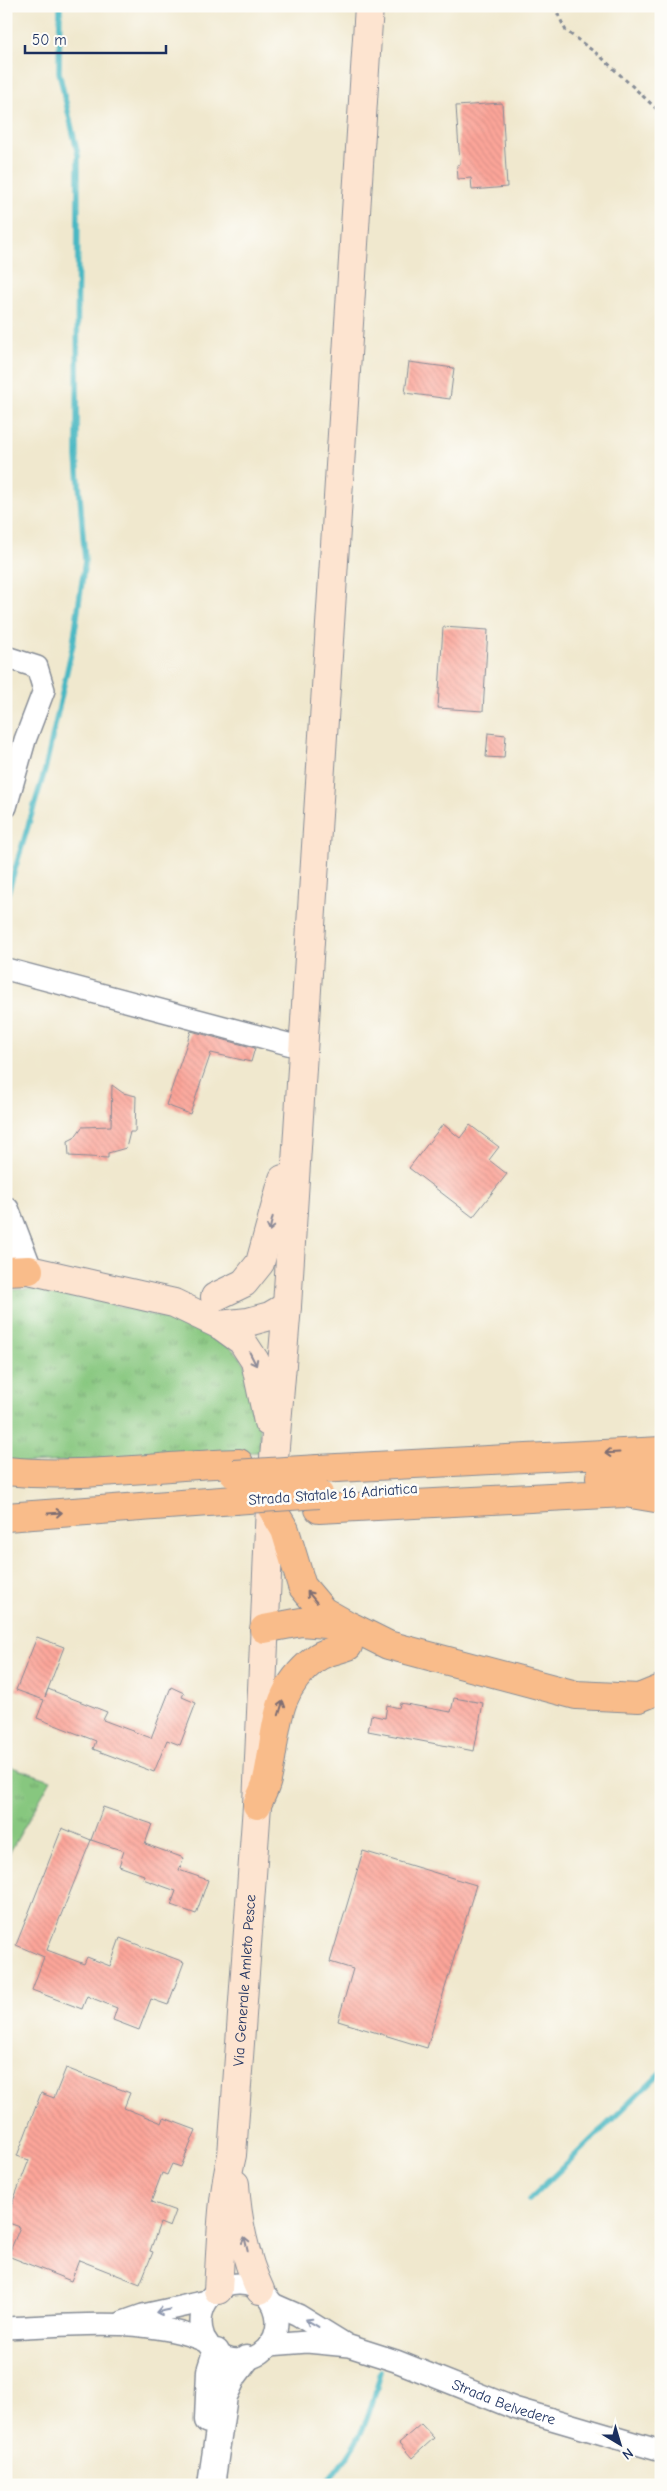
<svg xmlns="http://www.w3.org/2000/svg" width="667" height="2491" viewBox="0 0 667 2491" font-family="'Comic Neue',sans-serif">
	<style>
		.grass { fill: url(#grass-tufts); stroke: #517b6e }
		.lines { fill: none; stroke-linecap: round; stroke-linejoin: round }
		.stream { stroke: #4ab8c3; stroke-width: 5.5 }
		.building { fill: url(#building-back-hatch) }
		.minor-casing { stroke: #868c96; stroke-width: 24 }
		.tertiary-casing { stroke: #868c96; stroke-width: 29 }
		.secondary-casing { stroke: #868c96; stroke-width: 30 }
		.trunk-casing { stroke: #868c96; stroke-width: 30 }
		.path { stroke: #868c96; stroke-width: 3; stroke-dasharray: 4 4; stroke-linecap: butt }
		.minor { stroke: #fff; stroke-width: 21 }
		.tertiary { stroke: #fff; stroke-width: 26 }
		.secondary { stroke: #fde4d0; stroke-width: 28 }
		.trunk { stroke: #f9bc8a; stroke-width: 28 }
		.trunk-bridge-casing { stroke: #868c96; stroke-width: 30; stroke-linecap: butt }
		.trunk-bridge { stroke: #f9bc8a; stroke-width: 28 }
		.oneway { stroke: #8c8a97 }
		.oneway2 { stroke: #7f6e72 }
		.oneway3 { stroke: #8d97ae }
		.labels { text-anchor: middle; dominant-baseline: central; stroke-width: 5; stroke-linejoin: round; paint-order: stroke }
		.street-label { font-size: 15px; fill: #1b2f5e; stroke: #fdfcf7 }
	</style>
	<defs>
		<pattern id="grass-tufts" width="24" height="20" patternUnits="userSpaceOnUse" patternTransform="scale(1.25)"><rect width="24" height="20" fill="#87c77f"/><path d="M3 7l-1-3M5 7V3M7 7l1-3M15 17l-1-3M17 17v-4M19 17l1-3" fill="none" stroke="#6ea26b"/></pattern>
		<pattern id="building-back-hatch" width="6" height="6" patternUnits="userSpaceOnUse" patternTransform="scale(1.25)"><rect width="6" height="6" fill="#fca599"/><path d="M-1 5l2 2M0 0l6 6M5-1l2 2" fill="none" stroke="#d78e86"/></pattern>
	</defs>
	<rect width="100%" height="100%" fill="#fdfcf7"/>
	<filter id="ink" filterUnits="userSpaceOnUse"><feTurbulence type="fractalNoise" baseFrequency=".02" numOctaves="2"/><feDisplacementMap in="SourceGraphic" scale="10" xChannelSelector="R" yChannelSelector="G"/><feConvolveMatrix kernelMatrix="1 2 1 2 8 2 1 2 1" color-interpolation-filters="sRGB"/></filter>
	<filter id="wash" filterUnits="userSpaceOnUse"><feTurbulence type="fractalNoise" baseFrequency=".0096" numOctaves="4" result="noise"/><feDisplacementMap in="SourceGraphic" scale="20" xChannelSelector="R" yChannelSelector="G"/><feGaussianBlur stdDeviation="1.12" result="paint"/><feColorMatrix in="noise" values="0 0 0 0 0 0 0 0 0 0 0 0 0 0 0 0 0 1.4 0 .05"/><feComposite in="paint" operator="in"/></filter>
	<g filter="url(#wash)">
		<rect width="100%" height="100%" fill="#f0e8ce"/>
		<!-- grass -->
		<path class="grass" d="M31,1289L64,1292L192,1325L221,1337L245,1363L260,1429V1452L6,1464V1290Z
			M6,1765L51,1780L6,1859Z"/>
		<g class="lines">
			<!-- stream -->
			<path class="stream" d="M6,899L45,770L73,644L85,561L77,457L78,155L59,72L60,6
				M529,2200L661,2072
				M324,2485C359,2447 369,2420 381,2371"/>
		</g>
		<g id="blocks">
			<!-- building -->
			<path class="building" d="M502,103L507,187L472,190L471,178L458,179L457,165L460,164L456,106Z
				M409,362L454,368L450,399L405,393Z
				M443,627L488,630L483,711L438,708Z
				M488,733L506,735L504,758L486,757Z
				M191,1031L255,1048L251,1062L211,1053L190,1114L166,1105Z
				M112,1085L123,1093L136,1096L135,1132H130L126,1148L108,1153V1158L69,1156L68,1141L74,1138L82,1127L111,1126Z
				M443,1124L460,1138L470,1125L499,1147L489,1160L507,1174L473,1217L409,1168Z
				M37,1637L64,1647L45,1697L48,1689L107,1712L103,1720L151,1738L171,1687L184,1693L182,1697L196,1703L180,1745L167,1740L154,1772L93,1749L96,1741L37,1718L44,1700L16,1690Z
				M454,1698L483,1703L474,1751L368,1731L371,1715L385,1718L387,1705L399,1708L400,1703L451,1712Z
				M103,1807L152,1824L145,1844L184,1858L179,1870L208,1880L196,1914L171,1905L176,1891L143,1879L144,1875L119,1866L124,1851L91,1840Z
				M62,1828L91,1840L47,1950L84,1964L87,1957L110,1966L120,1938L184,1962L168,2005L151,1999L139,2030L113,2020L117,2008L87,1996L82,2009L32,1990L44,1957L16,1945Z
				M363,1851L476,1885L427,2048L338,2021L353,1969L330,1962Z
				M66,2068L130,2093L124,2108L162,2123L164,2118L196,2130L181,2167L172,2164L167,2175L162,2173L151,2202L176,2211L170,2227L160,2223L150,2251L153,2252L140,2284L79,2260L71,2281L8,2256L20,2227L6,2222V2219L29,2160L17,2156L41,2093L54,2098Z
				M421,2424L434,2438L412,2458L399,2443Z"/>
		</g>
	</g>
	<g filter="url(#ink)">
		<use href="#blocks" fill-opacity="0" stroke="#868c96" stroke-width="1"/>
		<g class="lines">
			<!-- minor casing -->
			<g class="minor-casing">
				<g id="minor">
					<path d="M6,657L37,667L44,690L25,740L6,807"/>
					<path d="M6,969L303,1048"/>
					<circle cx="239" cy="2322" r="38"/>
					<path d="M273,2304L298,2315L345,2344"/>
					<path d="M123,2322L143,2315L207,2301"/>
					<path d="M6,2328C68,2325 150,2316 207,2342"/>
					<path id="s1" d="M269,2345L307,2342L349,2346L396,2361L514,2408L661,2451"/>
				</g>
			</g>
			<!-- tertiary casing -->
			<g class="tertiary-casing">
				<path id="tertiary" d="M6,1210L29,1270
					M208,2420L210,2371L216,2352
					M211,2485L224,2396L234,2375L246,2359"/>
			</g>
			<!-- secondary casing -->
			<g class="secondary-casing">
				<g id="secondary">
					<path d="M29,1270L174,1303L220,1325L248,1322L270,1316L287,1306"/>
					<path d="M215,1297L244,1283L260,1263L283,1179"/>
					<path d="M220,1325L242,1341L255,1361L268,1422"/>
					<path d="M235,2184C237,2218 245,2259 260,2290"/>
					<path id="s2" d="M218,2290C221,2245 221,2200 232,2155L257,1805L270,1505L287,1306L369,6"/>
				</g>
			</g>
			<!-- trunk casing -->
			<g class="trunk-casing">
				<path id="trunk" d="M6,1271L29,1270
					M318,1469L661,1451
					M6,1471C83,1479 162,1465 239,1463
					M600,1477L661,1474
					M270,1505L285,1530L302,1586L323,1611L346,1624
					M319,1509L625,1493L661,1499
					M6,1517L235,1500
					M264,1629L301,1622L350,1626L388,1645L576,1695L639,1698L661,1689
					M257,1805C260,1797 265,1789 267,1780C278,1733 271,1693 315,1659C323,1652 338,1650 348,1646"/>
			</g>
			<!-- path -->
			<path class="path" d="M554,6L566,31L600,56L661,113"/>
			<!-- minor -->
			<use href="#minor" class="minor"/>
			<!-- tertiary -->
			<use href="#tertiary" class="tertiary"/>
			<!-- secondary -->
			<use href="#secondary" class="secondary"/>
			<!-- trunk -->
			<use href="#trunk" class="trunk"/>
			<!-- trunk-bridge casing -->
			<g class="trunk-bridge-casing">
				<path id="trunk-bridge" d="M234,1474L318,1469
					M235,1500L319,1494"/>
			</g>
			<!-- trunk-bridge -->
			<use href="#trunk-bridge" class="trunk-bridge"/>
		</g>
		<!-- one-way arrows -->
		<defs><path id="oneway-shaft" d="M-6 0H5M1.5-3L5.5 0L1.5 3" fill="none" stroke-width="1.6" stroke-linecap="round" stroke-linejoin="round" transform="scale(1.25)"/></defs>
		<g class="oneway">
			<use href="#oneway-shaft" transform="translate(271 1224) rotate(103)"/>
			<use href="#oneway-shaft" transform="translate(253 1359) rotate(63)"/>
			<use href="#oneway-shaft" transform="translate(246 2244) rotate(-103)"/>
		</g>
		<g class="oneway2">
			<use href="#oneway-shaft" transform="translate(612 1453) rotate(177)"/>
			<use href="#oneway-shaft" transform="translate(55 1513) rotate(-4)"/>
			<use href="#oneway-shaft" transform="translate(312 1597) rotate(-130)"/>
			<use href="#oneway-shaft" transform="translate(281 1708) rotate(-73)"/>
		</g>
		<g class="oneway3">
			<use href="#oneway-shaft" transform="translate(163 2311) rotate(169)"/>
			<use href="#oneway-shaft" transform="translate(312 2323) rotate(-149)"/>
		</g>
	</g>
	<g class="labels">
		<!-- street labels -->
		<g class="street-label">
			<text transform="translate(333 1494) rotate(-4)">Strada Statale 16 Adriatica</text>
			<text stroke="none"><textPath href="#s2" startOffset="311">Via Generale Amleto Pesce</textPath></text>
			<text stroke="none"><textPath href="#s1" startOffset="245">Strada Belvedere</textPath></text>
		</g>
	</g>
	<!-- margin -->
	<rect width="667" height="2491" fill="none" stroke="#fdfcf7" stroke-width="25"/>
	<!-- north arrow -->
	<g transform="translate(620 2444) rotate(142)" stroke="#fdfcf7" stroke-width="4" paint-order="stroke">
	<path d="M0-4L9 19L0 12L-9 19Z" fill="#1b2f5e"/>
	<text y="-8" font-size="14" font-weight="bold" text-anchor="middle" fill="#1b2f5e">N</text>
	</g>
	<!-- scale -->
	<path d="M25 45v8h141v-8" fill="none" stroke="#1b2f5e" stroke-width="2.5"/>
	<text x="32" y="45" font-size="15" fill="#1b2f5e" stroke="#fdfcf7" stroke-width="4" paint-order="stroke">50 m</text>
</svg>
